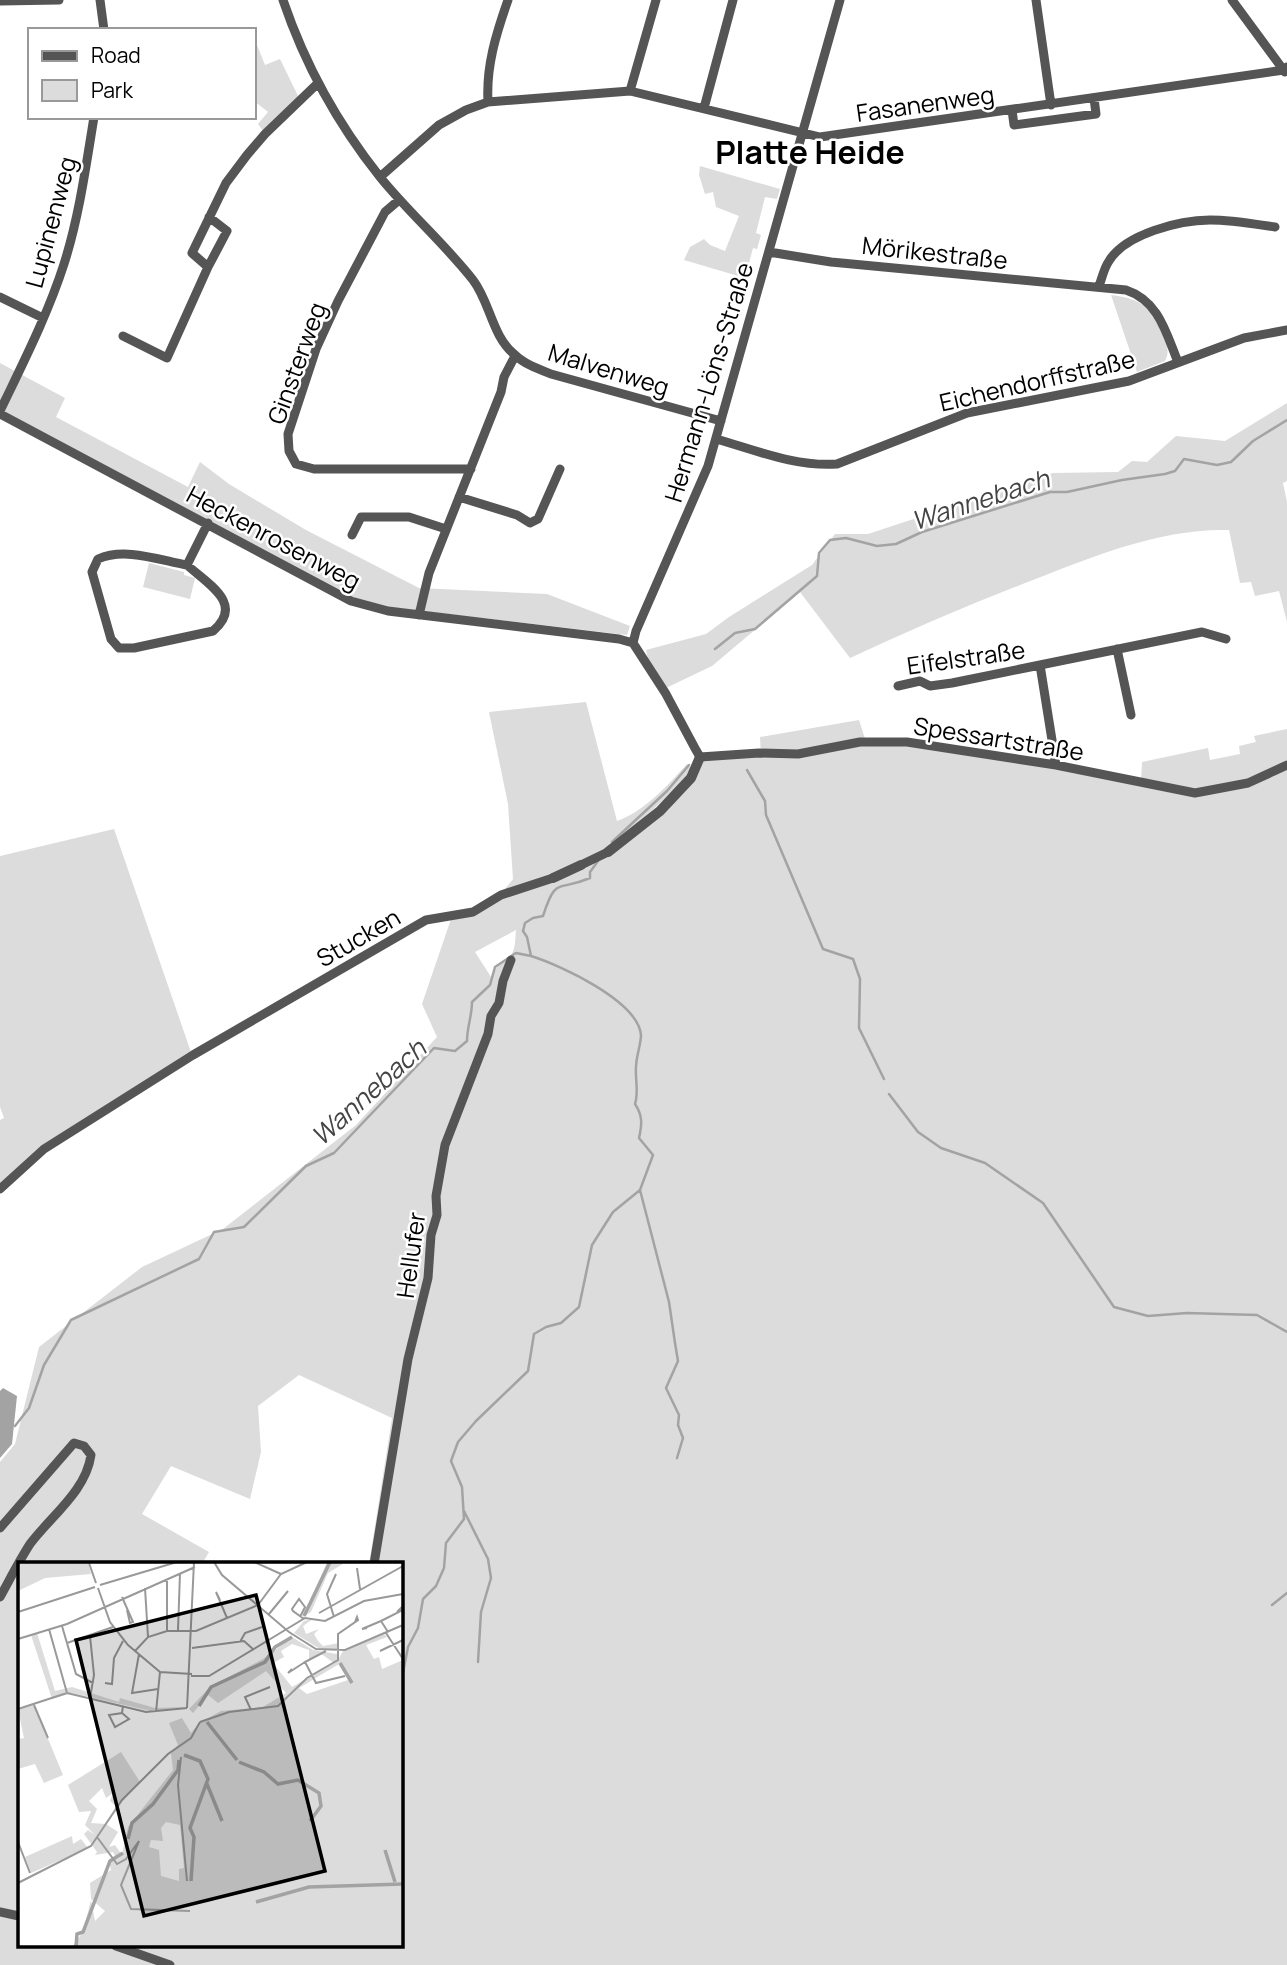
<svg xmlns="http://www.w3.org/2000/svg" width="1287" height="1965" viewBox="0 0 1287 1965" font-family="Manrope,sans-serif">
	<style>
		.green { fill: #dcdcdc; fill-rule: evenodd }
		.water { fill: #a3a3a3 }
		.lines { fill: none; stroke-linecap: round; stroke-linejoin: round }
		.stream { stroke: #a3a3a3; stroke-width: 2.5 }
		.minor { stroke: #555; stroke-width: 9 }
		.tertiary { stroke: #555; stroke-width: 10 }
		.labels { text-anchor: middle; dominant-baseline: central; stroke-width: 5; stroke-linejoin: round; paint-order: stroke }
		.street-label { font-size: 24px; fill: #000; stroke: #fff }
		.water-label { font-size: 26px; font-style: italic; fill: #444; stroke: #fff }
		.district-label { font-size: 32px; font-weight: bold; fill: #000; stroke: #fff }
		.inset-river { fill: none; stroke: #a3a3a3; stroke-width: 3.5 }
		.inset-road { fill: none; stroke: #999; stroke-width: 2 }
		.view { fill: #000; fill-opacity: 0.15; stroke: #000; stroke-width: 3.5 }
		.inset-edge { fill: none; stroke: #000; stroke-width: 3.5 }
	</style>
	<rect width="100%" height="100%" fill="#fff"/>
	<!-- green -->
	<path class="green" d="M257,45L265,65L280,59L300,100L265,134L258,124L268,112L254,101V47Z
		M700,166L780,189L777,199L765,197L756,233L761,235L757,249L753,248L745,278L684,260L690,247L704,239L710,245L725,251L739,216L716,207L713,192L705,194L699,175Z
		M1111,295C1143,299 1150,307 1163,336C1167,345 1170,352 1165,361L1137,372Z
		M0,363L65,398L56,417L188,487L200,462L229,484L306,530L419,588L547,594L630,626L627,635L388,607L352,597L0,410Z
		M1287,403V481L1283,483L1287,502V622L1279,591L1255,596L1251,582L1240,583L1229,530C1162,528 1094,556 1033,580C971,604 910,630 850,658L800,592L712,666L666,688L648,659L646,650L706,634L729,617L812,565L835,534H868L1053,473L1118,472L1132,461L1147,462L1176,436L1225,441Z
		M149,563L184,572V575L195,578L190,599L143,587Z
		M586,702L617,821C645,811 667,786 687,764L691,768L700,757L761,755L760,737L859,720L866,742H907L1141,781L1142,762L1208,748L1210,760L1240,754L1239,746L1256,742L1254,736L1287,729V1965H0V1462L15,1444L39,1347L142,1267L223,1229L356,1125L437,1037L422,1004L452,916C478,911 497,901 513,879L508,804L489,712ZM677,787L660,811L616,844ZM516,930C515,938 516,948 511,955C504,965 497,963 491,977L475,952ZM299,1375L392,1418L369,1564H401V1946H19V1564H202L209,1552L142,1514L171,1466L250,1499L261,1452L258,1406Z
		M114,829L193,1058L45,1150L0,1191V1120L4,1118L0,1107V856Z"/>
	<!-- water -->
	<path class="water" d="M3,1388L17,1396L12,1444L0,1458V1391Z"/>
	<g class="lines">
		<!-- stream -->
		<path class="stream" d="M715,649L735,633L755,629L817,576L819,553L830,540L846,538L877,546L896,544L922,532L1050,492H1067L1122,480L1165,474L1175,471L1184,459L1217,465L1231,462L1253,441L1287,420
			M747,770L765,801L766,815L823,949L853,959L860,979L859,1028L884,1079
			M612,842L667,791L689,765
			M889,1094L918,1132L941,1148L985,1163L1043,1203L1114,1307L1148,1316L1187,1313L1257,1315L1287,1332
			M640,1190L669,1302L675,1343L678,1361L666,1388L679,1415L678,1425L683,1438L677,1458
			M15,1426L29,1408L44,1365L71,1320L199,1259L214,1232L244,1227L306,1166L334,1153L434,1048L455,1051L467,1041C467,1027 472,1016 472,1002L490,985L495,967L516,953L531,956L527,937L523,931L525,923L533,918L543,916C556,876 557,892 590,878V872L598,861
			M464,1511L488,1559L491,1578L481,1612L478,1662
			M1272,1605L1287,1593
			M401,1683L408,1647L418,1628L423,1599L436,1586L444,1568L446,1543L464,1519L462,1487L451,1461L458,1442L476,1421L528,1371L534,1334L546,1327L561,1323L579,1307L592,1245L613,1212L640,1190L653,1155L639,1138C642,1125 643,1116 635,1104C639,1091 635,1080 636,1067C636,1057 641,1044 641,1035C638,1001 560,965 531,956"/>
		<!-- minor -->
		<path class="minor" d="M100,0L104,30
			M283,0C305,65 337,123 380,177C409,213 444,243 473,280C490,302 492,336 514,354C524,364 538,369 551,374L721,421
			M840,0L708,466L636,631L633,643L666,694L696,750L700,757L759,753L798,754L860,742H907L1056,765L1195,793L1248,783L1287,765
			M1036,0L1051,105
			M1232,0L1285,72
			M0,1L59,0
			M630,91L656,0
			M488,102C486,66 496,34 508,0
			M704,108L733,0
			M1012,110L1014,125L1096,114L1094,98
			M380,177L439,125L466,110L488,102L630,91L820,137L1284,70L1287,67
			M399,200L385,212L338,301L316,349L288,434L289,451L296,464L314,469H471
			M769,252L831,262L1126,290C1159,301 1166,333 1178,362
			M208,267L227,231L209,217
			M1099,286C1102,278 1104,268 1109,261C1125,234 1180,220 1210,220C1232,220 1254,224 1275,227
			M0,297L43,318
			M123,336L167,358L208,267L192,253L226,183L247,155L265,134L317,84
			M0,411C23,363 48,314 64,264C79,217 86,166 94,117
			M0,414L351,601L388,611L619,639L633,643
			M716,439C755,450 796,467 837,464L967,413L1129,381L1244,338L1287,330
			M459,497L517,515L530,523L538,519L560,469
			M352,535L361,517H409L446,529
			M187,565C208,584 245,604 213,631L134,648H119L111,639L92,572L98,559C125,547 159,560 187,565L208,523
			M419,615L429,573L501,392L504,377L515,356
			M1117,649L1131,715
			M898,686L920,681L930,686L952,683L1040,665
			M1056,765L1040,665L1202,632L1226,639
			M581,865L608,852
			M0,1189L44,1149L193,1055L426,920L473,912L501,895L553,878
			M0,1528L74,1443L84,1446L91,1455C86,1491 51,1516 30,1544C19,1561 10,1579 0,1597
			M374,1564L408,1359L428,1278L431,1235L437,1215L436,1196L445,1145L488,1034L491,1016L499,1003L503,981L511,960
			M0,1912L19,1916
			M116,1946L170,1965"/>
		<!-- tertiary -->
		<path class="tertiary" d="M608,852L660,811L691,778L700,757
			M553,878L581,865"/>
	</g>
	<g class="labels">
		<!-- street labels -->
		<g class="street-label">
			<text transform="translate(925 103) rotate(-8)">Fasanenweg</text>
			<text transform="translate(50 222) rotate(-75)">Lupinenweg</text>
			<text transform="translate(935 252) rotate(6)">Mörikestraße</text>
			<text transform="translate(296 363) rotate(-70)">Ginsterweg</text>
			<text transform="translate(609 369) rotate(17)">Malvenweg</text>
			<text transform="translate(1037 380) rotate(-13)">Eichendorffstraße</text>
			<text transform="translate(708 382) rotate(-73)">Hermann-Löns-Straße</text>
			<text transform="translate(274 537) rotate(28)">Heckenrosenweg</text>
			<text transform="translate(966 657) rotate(-8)">Eifelstraße</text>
			<text transform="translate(999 738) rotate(9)">Spessartstraße</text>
			<text transform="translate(358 937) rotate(-30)">Stucken</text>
			<text transform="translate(410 1255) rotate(-82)">Hellufer</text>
		</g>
		<!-- water labels -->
		<g class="water-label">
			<text transform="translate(980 499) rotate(-18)">Wannebach</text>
			<text transform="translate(368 1092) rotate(-42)">Wannebach</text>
		</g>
		<!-- district labels -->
		<g class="district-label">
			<text x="810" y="152">Platte Heide</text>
		</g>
	</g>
	<!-- overview -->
	<g transform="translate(18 1562)">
		<rect width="385" height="385" fill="#fff"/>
		<path d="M0,0H70L73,12L27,16L0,29ZM309,0H328L310,11L293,50L285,55ZM295,57L285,64L288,72L301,67L296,72L300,79L305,84L321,81L320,88L302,87L276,71L286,59ZM19,71L37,129L54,125L101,140L102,136L137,146L168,145L133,149L54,131L34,137L13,73ZM366,72L369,75L348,83L356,97L361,95L364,107L385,98V385H54L65,370L73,338L77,359L87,349L73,337L72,321L93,308L91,299L98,296L95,290L77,293L79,290L66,272L70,268L77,273L67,263L73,249L61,250L50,223L103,190L122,220L99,245L92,239L95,231L88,236L84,226L71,239L79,247L73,261L88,262L100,270L91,285L97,283L104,293L110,265L155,208L153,191L160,183L151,161L164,156L173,171L181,161L203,149L245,145L268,131L248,109L200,141L190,133L175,151L171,147L193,124L245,97L274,75L295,88L319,92L320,98L325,89ZM274,82L291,88V98L302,91L316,101L274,125L255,101L266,95L263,89ZM321,102L330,118L289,132L281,126ZM148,260L162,263L166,306L161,307V319L143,314L141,288L131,285L133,278L145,279L143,266ZM16,143L45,213L26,221L17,202L0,207V177L6,176L0,147ZM54,274L55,282L63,277L70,286L13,311L7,295Z" fill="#dcdcdc" fill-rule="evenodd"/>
		<path class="inset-river" d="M286,54L312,0M322,101L334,121M181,144L193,125L247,100L257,85L274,75M189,160L219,198M166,193L182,199L190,217L172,266L176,275L173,319M221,200L246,210L260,222L280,218L301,231L303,244L292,259M189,222L204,259M110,277L114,261L135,242L160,208L161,198M367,288L377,320M238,340L291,325L385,322M58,385L59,372L65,370L92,299L105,291"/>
		<path class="inset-road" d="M196,0L204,13L271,70L298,87L327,88L385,63M236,0L263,12M71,1L78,21M339,6L342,27M149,17V69M82,23L159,0M80,26L92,60L110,83L142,110L174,112M127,26L130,75M104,35L115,60L112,61L109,48M202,38L198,30L209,56M0,50L77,25M301,51L385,4M251,52L270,29M282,55L287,45L281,37L274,47L275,49L286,57M316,55L309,32L318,12M44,64L58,112L75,121M349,66L344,67L363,59M31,67L49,131M160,68L162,11M370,70L363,59L383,49V46L379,50M368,71L385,97M72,74L76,113L72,136M0,77L49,62L177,5M222,80L227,71L244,65M49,81L95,65M174,86L226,79L236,88M117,89L130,75L149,69H178L240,43L263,12L289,0M308,89L287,100L298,121L327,114M362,89L385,78M121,92L114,131L140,127M274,107L270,111L287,100M173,114H191L287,56L307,59L346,39L385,32M87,121L94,122L96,96L105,79M49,131L128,150L169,146M16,143L30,176M169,146L176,0M0,147L49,131M233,148L227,135L252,125M138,150L142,110M104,151L111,157L97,165L91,153L104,151L105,144M182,160L211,150L260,144L289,116L320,98V72L340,58L339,55L337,60M163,195L160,223L169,319M79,275L99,302L108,297L121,279L103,323L113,347L172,349M0,280L12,311M0,321L73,284L104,238L150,192L173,176L182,160"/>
		<path class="view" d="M238,33L307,309L126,354L58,78Z"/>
		<rect width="385" height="385" class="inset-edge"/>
	</g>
	<!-- legend -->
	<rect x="28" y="28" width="228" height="91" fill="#ffffff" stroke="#999999" stroke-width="2"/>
	<rect x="42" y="51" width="35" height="10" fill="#555555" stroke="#999999" stroke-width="2"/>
	<text x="91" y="63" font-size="21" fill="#000000">Road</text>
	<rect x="42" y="80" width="35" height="21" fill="#dcdcdc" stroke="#999999" stroke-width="2"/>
	<text x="91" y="98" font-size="21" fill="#000000">Park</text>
</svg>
